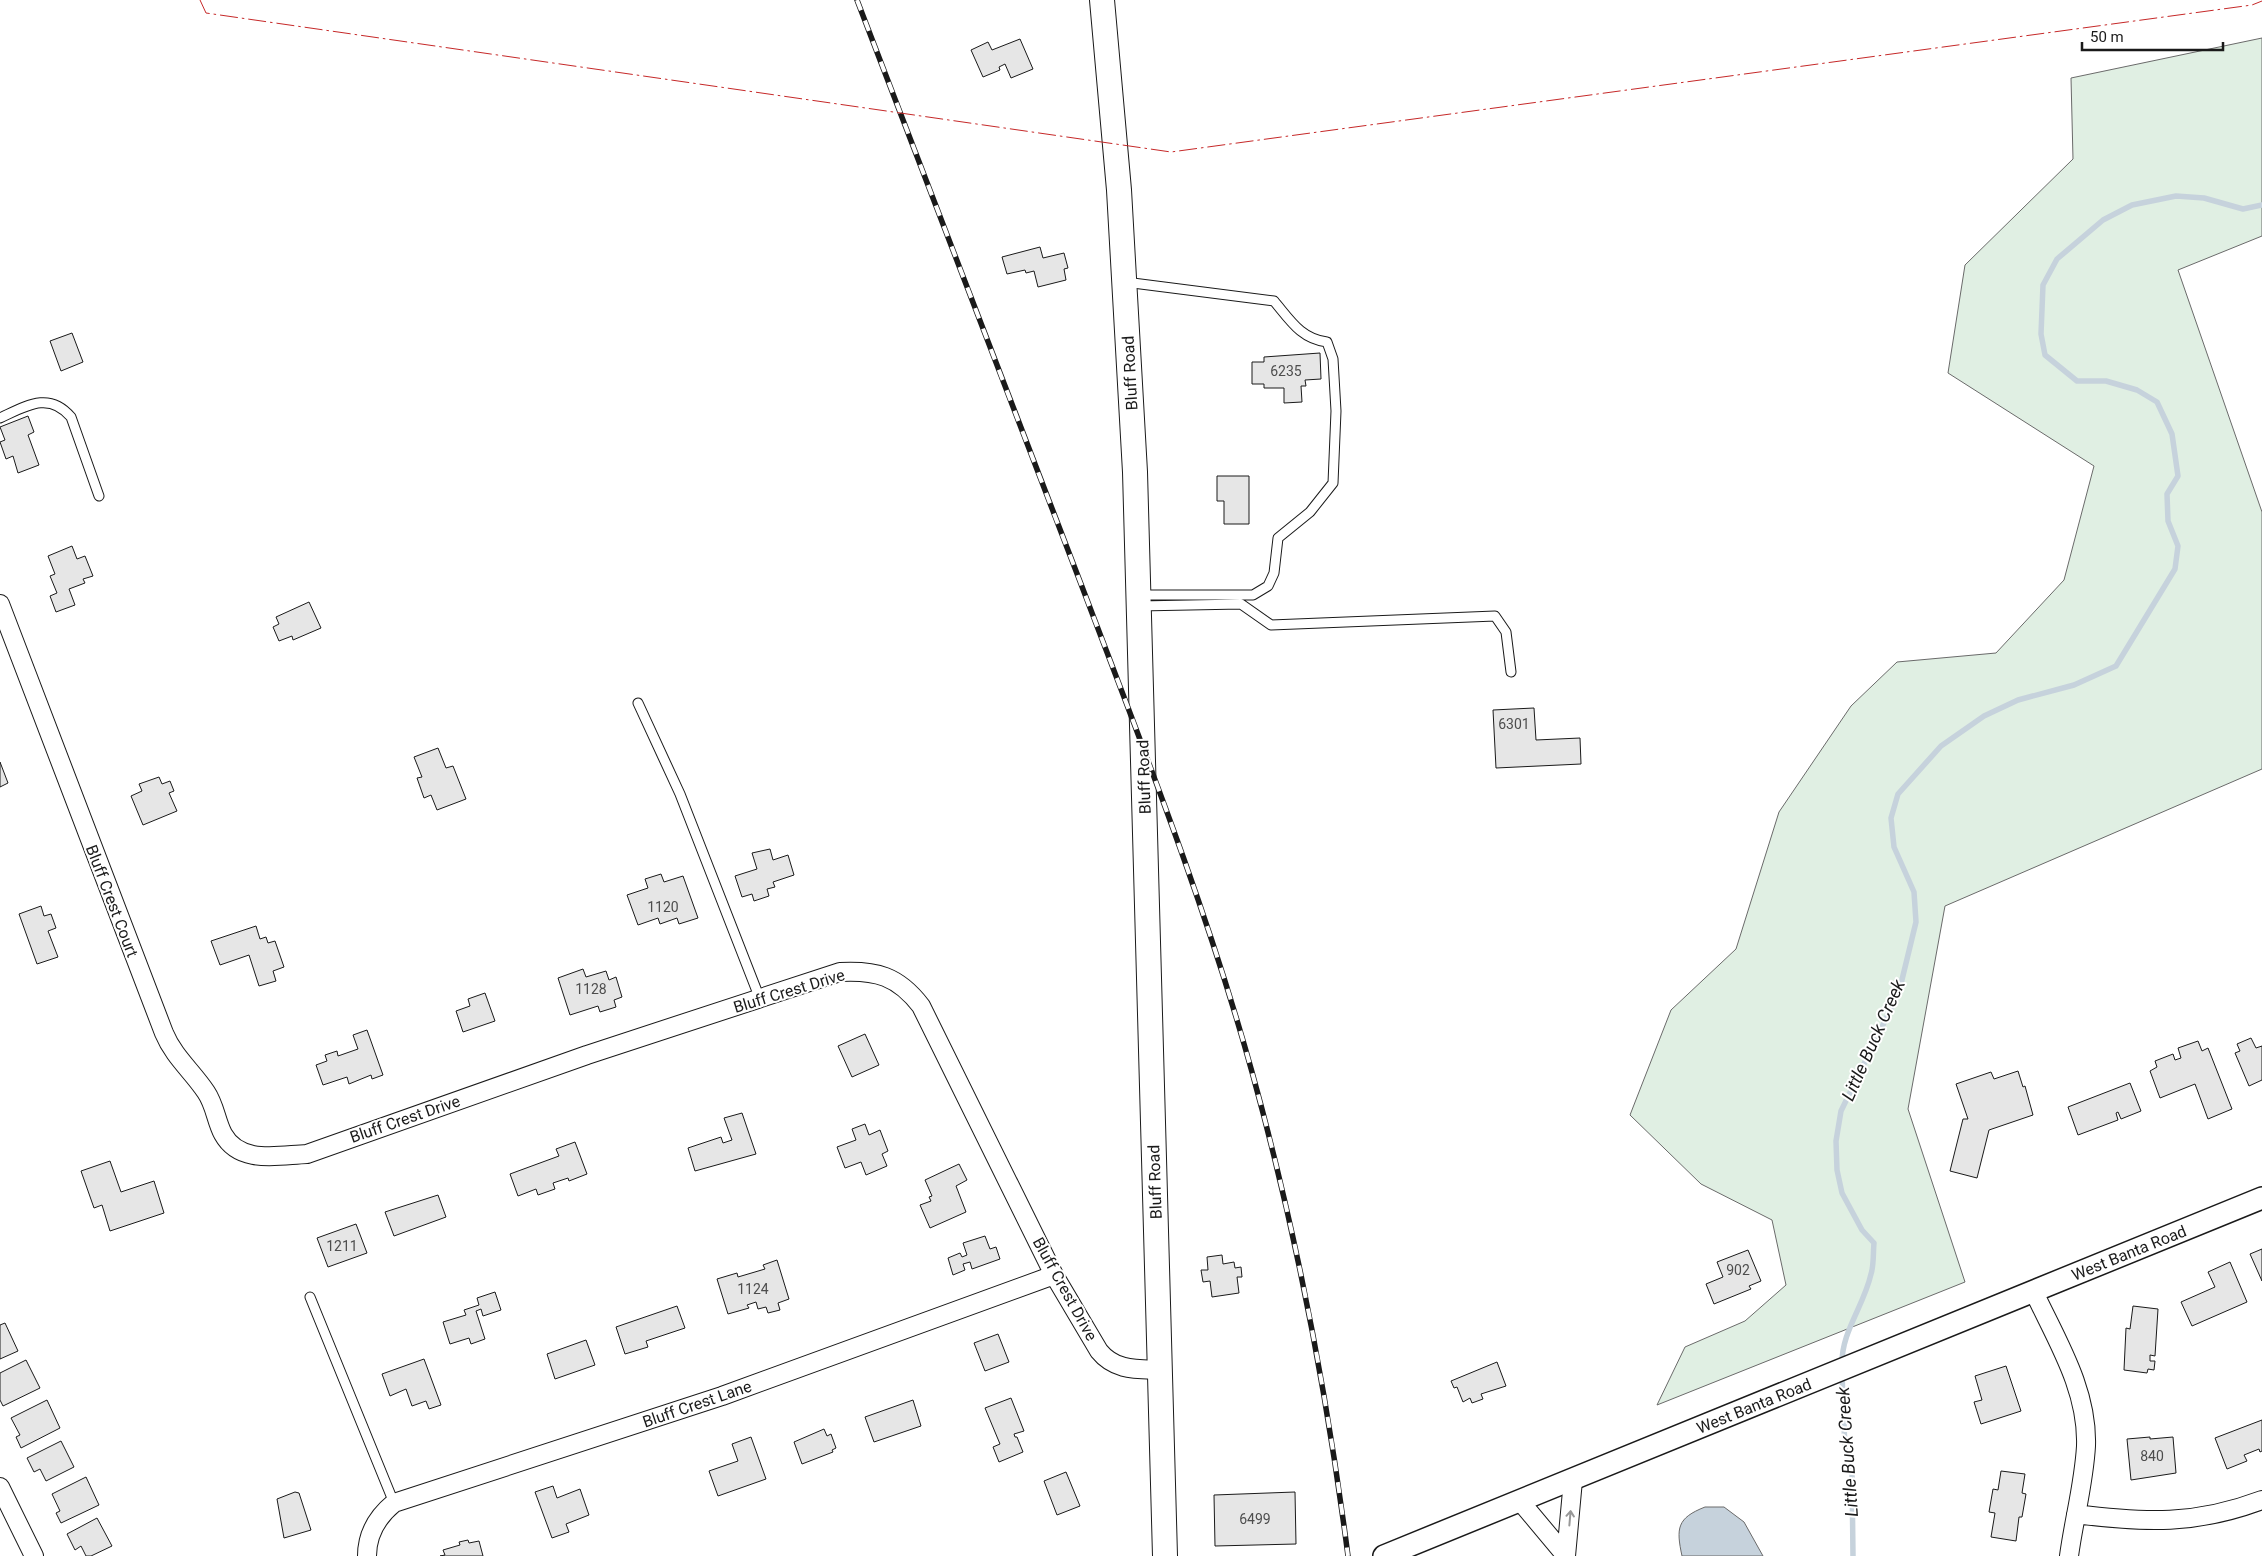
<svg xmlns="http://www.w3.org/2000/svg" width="2262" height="1556" viewBox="0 0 2262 1556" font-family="Roboto,sans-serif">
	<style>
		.green { fill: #e0efe3; stroke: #6a6a6a }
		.water { fill: #c6d2dc; stroke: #6a6a6a }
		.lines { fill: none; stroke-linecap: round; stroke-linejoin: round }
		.stream { stroke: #c6d2dc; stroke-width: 5.5 }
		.building { fill: #e6e6e6; stroke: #1a1a1a }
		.service-casing { stroke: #1a1a1a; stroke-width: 11 }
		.minor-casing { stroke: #1a1a1a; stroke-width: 20 }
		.tertiary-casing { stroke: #1a1a1a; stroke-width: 24 }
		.secondary-casing { stroke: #1a1a1a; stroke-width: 26 }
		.service { stroke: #fff; stroke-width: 9 }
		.minor { stroke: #fff; stroke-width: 18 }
		.tertiary { stroke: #fff; stroke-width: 21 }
		.secondary { stroke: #fff; stroke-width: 24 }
		.rail-casing { stroke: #1a1a1a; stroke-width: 5.5 }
		.rail { stroke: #fff; stroke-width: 4; stroke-dasharray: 11; stroke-linecap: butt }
		.power { stroke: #c62828; stroke-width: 1; stroke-dasharray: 18 4 2.5 4; stroke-linecap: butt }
		.oneway { stroke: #989898 }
		.labels { text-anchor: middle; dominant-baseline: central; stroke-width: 4; stroke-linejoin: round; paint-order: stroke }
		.number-label { font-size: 14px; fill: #4d4d4d }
		.street-label { font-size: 16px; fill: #1a1a1a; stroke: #fff }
		.water-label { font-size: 18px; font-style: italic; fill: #1a1a1a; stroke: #fff }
	</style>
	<rect width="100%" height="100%" fill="#fff"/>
	<!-- green -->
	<path class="green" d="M2262,38V236L2178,270L2262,512V769L1945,906L1908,1109L1965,1282L1657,1405L1685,1347L1745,1321L1786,1285L1772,1220L1701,1184L1630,1115L1671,1010L1736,949L1779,812L1851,706L1897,662L1996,653L2064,580L2094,466L1948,373L1965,265L2073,159L2071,78Z"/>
	<!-- water -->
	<path class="water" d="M1705,1507H1724L1744,1522L1763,1556H1682C1676,1528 1677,1518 1705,1507Z"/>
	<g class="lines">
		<!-- stream -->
		<path class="stream" d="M1842,1365C1841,1332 1864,1306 1871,1274C1874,1265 1873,1253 1874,1243L1862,1230L1842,1193L1837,1170L1836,1141L1841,1111L1899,992L1916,922L1914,892L1894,847L1891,818L1898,794L1941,746L1984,716L2018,700L2074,685L2116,666L2175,569L2178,546L2168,521L2167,494L2178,476L2172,434L2157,402L2137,390L2106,381H2077L2045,355L2041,334L2043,285L2057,259L2103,220L2132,205L2176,196L2204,198L2243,209L2262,205
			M1842,1374L1845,1449L1852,1473L1853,1556"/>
	</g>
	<!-- building -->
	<path class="building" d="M1020,39L1033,69L1011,78L1005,64L999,67L1000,70L983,77L971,50L988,42L992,50Z
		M1040,247L1043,258L1064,253L1068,268L1064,269L1066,280L1038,287L1034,271L1026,273L1025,270L1007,274L1002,257Z
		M72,333L83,362L61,371L50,341Z
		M1320,353L1321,379L1305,380L1306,386H1301L1302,402L1284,403V388H1264V384H1252V362H1264V357Z
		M28,416L34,432L28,435L39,465L18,473L13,456L6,459L0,442L5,440L0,427Z
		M1217,476H1249V524H1224V501H1217Z
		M72,546L77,559L85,556L93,576L83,579L85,583L69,589L75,605L56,612L50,596L57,593L50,576L55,574L48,556Z
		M309,602L321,628L293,640L292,636L279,641L273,627L279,624L276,617Z
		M1534,708L1536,740L1580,738L1581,764L1496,768L1493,710Z
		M438,748L446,768L453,766L466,799L437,810L431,795L424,798L417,778L422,777L414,757Z
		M0,762L8,783L0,787Z
		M159,777L162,784L170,781L174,791L169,793L177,811L143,825L131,796L142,791L139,784Z
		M770,849L773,860L788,855L794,875L773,882L775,887L767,889L769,896L754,901L752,894L742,897L735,876L757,869L752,853Z
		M661,874L664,882L683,876L698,918L679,924L677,918L660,924L658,918L638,925L627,895L648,888L645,879Z
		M41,906L44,916L51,914L56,928L48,931L58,957L37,964L19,914Z
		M256,926L260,939L266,937L268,943L275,941L284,967L273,971L276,981L259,986L249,955L220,965L211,941Z
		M583,969L586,977L606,971L609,980L616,977L622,997L614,1000L616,1007L600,1012L598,1006L570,1015L558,978Z
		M485,993L495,1021L463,1032L456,1011L470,1006L468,999Z
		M367,1030L383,1075L372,1079L371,1075L349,1084L347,1077L323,1085L316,1065L327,1061L325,1055L337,1051L338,1056L358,1049L353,1035Z
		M865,1034L879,1065L852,1077L838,1046Z
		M2251,1038L2256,1048L2262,1046V1080L2249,1086L2235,1053L2240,1051L2237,1044Z
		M2198,1041L2202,1051L2208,1048L2232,1109L2208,1119L2195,1084L2160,1098L2150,1071L2157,1067L2155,1061L2173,1054L2175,1060L2181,1058L2178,1048Z
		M2018,1071L2023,1087L2025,1086L2033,1115L1989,1130L1977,1178L1950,1171L1963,1119H1968L1956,1084L1991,1072L1994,1079Z
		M2130,1083L2141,1111L2121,1119L2118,1112L2116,1113L2118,1120L2078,1135L2068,1107Z
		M742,1113L756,1154L695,1171L688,1148L721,1137L723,1143L732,1140L724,1118Z
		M865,1124L869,1135L880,1130L888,1151L882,1154L887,1166L866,1175L861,1162L845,1168L837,1147L856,1140L852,1129Z
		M575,1142L587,1174L569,1181L568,1178L553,1183L555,1189L538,1195L536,1189L518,1196L510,1174L559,1156L556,1149Z
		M110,1161L121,1192L154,1181L164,1213L110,1231L102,1205L94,1208L81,1171Z
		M959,1164L967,1180L956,1186L966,1212L930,1228L920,1205L931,1201L929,1197L932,1196L925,1180Z
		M438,1195L446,1217L394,1236L385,1212Z
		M356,1224L367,1253L328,1267L317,1238Z
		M985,1236L990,1249L996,1247L1000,1259L972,1269L970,1262L963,1264L965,1270L953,1275L948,1258L960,1253L962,1257L967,1255L963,1243Z
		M2262,1249V1281L2250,1254Z
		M1748,1250L1761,1281L1749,1286L1751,1289L1714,1304L1706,1284L1723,1277L1717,1262Z
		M1222,1255L1223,1264L1234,1262L1235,1268L1241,1267L1242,1277H1237L1239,1293L1212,1297L1210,1281L1203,1282L1201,1270H1208L1207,1257Z
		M777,1260L789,1299L778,1303L780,1310L768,1313L766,1307L758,1309L756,1302L747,1305L749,1308L728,1314L717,1279L737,1273L738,1277L765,1269L763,1265Z
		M2230,1262L2247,1302L2192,1326L2181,1302L2215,1287L2208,1272Z
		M495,1292L501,1310L483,1316L481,1309L476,1311L485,1339L471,1344L469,1338L450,1344L443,1322L466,1315L464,1310L479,1305L477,1298Z
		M677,1306L685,1328L646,1341L648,1347L625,1354L616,1327Z
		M2133,1306L2158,1309L2155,1356L2150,1355V1361H2155L2154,1370L2148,1369L2147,1373L2124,1370L2126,1328L2130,1329Z
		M5,1323L18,1351L0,1359V1325Z
		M998,1334L1009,1362L985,1371L974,1343Z
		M586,1340L595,1365L555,1379L547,1354Z
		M424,1359L441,1405L429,1409L426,1401L412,1406L406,1389L390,1396L382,1374Z
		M26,1360L40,1388L3,1406L0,1400V1373Z
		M1497,1362L1506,1386L1481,1394L1483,1399L1472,1403L1470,1398L1463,1402L1457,1387L1454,1388L1451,1381Z
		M2006,1366L2021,1411L1981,1424L1974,1402L1982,1400L1975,1376Z
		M1011,1398L1024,1431L1014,1434L1015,1437H1017L1023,1452L999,1462L993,1447L1000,1444L985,1408Z
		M47,1400L60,1428L21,1448L16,1437L20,1435L11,1418Z
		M913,1400L921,1426L874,1442L865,1417Z
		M2262,1420V1451L2260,1452L2259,1449L2244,1455L2247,1461L2227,1469L2215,1438Z
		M824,1429L827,1436L831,1434L836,1448L832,1450L833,1452L802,1464L794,1442Z
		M751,1437L766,1479L718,1496L709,1471L738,1461L732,1444Z
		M2150,1437V1439L2173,1437L2176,1473L2131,1480L2127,1439Z
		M61,1441L74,1467L46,1481L40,1469L34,1472L27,1458Z
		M2001,1471L2025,1474L2022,1493L2026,1494L2022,1517H2019L2016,1541L1991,1537L1995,1513L1989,1512L1993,1489L1998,1490Z
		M1066,1472L1080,1506L1057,1515L1044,1481Z
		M86,1477L99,1505L61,1523L56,1513L60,1511L52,1494Z
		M553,1486L557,1498L580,1489L589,1515L566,1524L569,1532L552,1538L535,1492Z
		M295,1492L299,1493L311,1530L284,1538L277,1499Z
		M1295,1492L1296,1544L1215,1546L1214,1495Z
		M97,1518L112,1546L91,1556H86L81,1546L75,1550L67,1534Z
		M468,1540L469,1543L479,1541L483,1556H440L445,1555L443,1550L460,1545L459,1542Z"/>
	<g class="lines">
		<!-- service casing -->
		<g class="service-casing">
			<path id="service" d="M1125,282L1274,301C1290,320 1301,339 1327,342L1333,359L1336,411L1333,483L1310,512L1278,538L1274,573L1268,586L1253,595H1140
				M0,418C26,406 49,391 71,417L99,496
				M1139,606L1241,604L1271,625L1495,616L1506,632L1511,672
				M638,703L680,794L760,999
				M310,1297L394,1503"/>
		</g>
		<!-- minor casing -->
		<g class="minor-casing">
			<path id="minor" d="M0,604L164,1033C174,1057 192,1071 206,1092C215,1105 216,1121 223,1134C240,1165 279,1155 307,1154L587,1055L840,972C876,970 898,976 921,1006L1054,1275L1099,1351C1115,1371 1137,1369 1160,1370
				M2034,1292C2057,1341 2088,1390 2086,1446C2084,1483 2074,1519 2069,1556
				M0,1487L34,1556
				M1520,1501L1566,1556
				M2076,1514C2145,1523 2196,1525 2262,1500
				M367,1556C367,1534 377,1517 394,1503L722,1396L1054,1275
				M1566,1556L1573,1480"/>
		</g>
		<!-- tertiary casing -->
		<g class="tertiary-casing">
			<path id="tertiary" d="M1384,1556L2262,1198"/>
		</g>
		<!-- secondary casing -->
		<g class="secondary-casing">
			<path id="secondary" d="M1102,0L1119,190L1135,472L1165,1556"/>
		</g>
		<!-- service -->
		<use href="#service" class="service"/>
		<!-- minor -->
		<use href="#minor" class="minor"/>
		<!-- tertiary -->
		<use href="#tertiary" class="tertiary"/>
		<!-- secondary -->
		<use href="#secondary" class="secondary"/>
		<!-- rail casing -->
		<g class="rail-casing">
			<path id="rail" d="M857,0C932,195 1006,389 1081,584C1142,745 1206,906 1252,1072C1296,1231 1327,1393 1348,1556"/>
		</g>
		<!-- rail -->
		<use href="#rail" class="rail"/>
		<!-- power -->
		<path class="power" d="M200,0L206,13L1171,152L2252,5L2262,1"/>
	</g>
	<!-- one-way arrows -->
	<defs><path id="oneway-shaft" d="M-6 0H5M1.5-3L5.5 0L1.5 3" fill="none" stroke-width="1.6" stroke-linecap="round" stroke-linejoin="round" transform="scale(1.25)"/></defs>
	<use class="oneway" href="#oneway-shaft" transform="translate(1570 1518) rotate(-85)"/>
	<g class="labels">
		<!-- number labels -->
		<g class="number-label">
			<text x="1286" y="371">6235</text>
			<text x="1514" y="724">6301</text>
			<text x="663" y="907">1120</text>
			<text x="591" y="989">1128</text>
			<text x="342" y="1246">1211</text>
			<text x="1738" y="1270">902</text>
			<text x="753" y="1289">1124</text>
			<text x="2152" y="1456">840</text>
			<text x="1255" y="1519">6499</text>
		</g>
		<!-- street labels -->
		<g class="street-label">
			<text transform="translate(1130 373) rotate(-93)">Bluff Road</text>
			<text transform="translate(1144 777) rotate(-92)">Bluff Road</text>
			<text transform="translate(112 901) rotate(69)">Bluff Crest Court</text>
			<text transform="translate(789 991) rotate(-17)">Bluff Crest Drive</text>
			<text transform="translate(405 1119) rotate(-19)">Bluff Crest Drive</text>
			<text transform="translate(1155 1182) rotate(-92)">Bluff Road</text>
			<text transform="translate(2129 1253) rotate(-22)">West Banta Road</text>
			<text transform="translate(1065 1289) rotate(61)">Bluff Crest Drive</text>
			<text transform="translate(697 1404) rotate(-19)">Bluff Crest Lane</text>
			<text transform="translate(1754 1406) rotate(-22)">West Banta Road</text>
		</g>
		<!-- water labels -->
		<g class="water-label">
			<text transform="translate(1873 1040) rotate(-66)">Little Buck Creek</text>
			<text transform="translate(1847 1452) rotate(-94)">Little Buck Creek</text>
		</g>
	</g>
	<!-- scale -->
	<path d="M2082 42v8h141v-8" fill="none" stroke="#1a1a1a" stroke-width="2.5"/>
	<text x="2090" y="42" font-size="15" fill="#1a1a1a" stroke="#ffffff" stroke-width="4" paint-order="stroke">50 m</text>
</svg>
